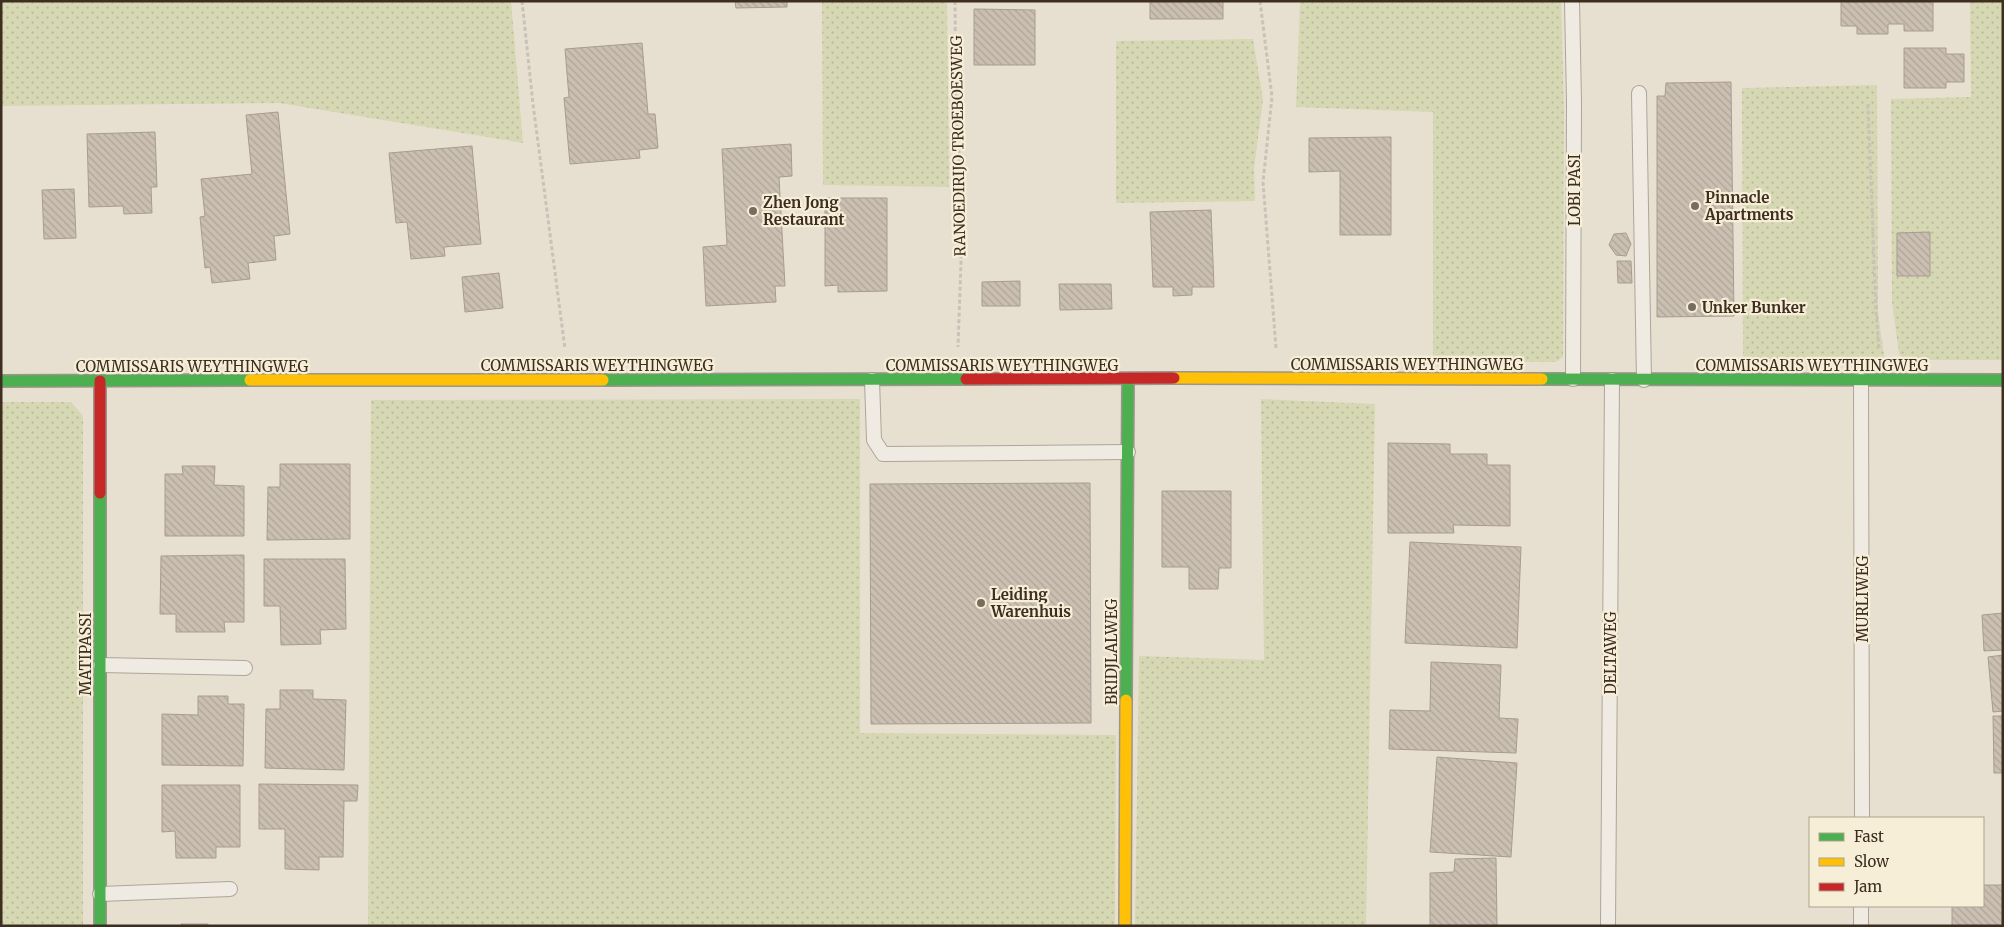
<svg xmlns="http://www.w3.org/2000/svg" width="2004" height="927" viewBox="0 0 2004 927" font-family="Merriweather,serif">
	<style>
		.grass { fill: url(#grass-dots) }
		.building { fill: url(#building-back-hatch); stroke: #a89c90 }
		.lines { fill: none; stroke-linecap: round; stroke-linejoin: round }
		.lane-casing { stroke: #ada599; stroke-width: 16 }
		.fast-casing { stroke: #9c958a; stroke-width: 14 }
		.slow-casing { stroke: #9c958a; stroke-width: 14 }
		.jam-casing { stroke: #9c958a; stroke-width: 14 }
		.path { stroke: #c8c2b9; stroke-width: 3; stroke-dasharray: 4 2.5; stroke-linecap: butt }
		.lane { stroke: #efebe3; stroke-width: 14 }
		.fast { stroke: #4caf50; stroke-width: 11 }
		.slow { stroke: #ffc107; stroke-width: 11 }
		.jam { stroke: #c62828; stroke-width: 11 }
		.poi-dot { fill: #786c5e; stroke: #f7eed8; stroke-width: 2 }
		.labels { text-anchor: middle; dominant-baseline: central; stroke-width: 4.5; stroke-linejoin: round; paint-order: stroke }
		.street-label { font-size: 15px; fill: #3d2e20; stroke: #f7eed8 }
		.poi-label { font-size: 15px; font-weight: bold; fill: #3d2e20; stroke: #f7eed8; text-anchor: start }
	</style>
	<defs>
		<pattern id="grass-dots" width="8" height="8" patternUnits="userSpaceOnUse" patternTransform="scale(1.25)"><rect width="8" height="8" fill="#d6d7b3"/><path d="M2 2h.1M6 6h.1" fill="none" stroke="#b9b99a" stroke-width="1.8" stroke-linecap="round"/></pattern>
		<pattern id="building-back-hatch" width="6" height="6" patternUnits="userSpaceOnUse" patternTransform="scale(1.25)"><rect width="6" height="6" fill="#cbbfb2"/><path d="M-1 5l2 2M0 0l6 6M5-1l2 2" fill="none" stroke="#afa499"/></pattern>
	</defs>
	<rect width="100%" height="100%" fill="#e7e0d1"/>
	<!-- grass -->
	<path class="grass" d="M1,1H511L523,143L279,103L1,106Z
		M822,1H947L949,187L823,185Z
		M1300,1H1561L1564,112L1563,357L1556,362L1433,361V112L1296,107Z
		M1970,1H2003V360H1904L1899,354L1892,302L1891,99L1971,97Z
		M1253,39L1263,99L1254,168L1255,201L1116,203V41Z
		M1877,85L1878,313L1885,362H1743L1742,88Z
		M860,399V733L1116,735L1115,926H368L371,400Z
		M1261,399L1375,404L1366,926H1135L1139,656L1264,660Z
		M1,402H71L83,416V926H1Z"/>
	<!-- building -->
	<path class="building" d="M735,1H787V7L736,8Z
		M1150,1H1223V19H1150Z
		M1841,1H1933V31H1904V24H1888V34H1857V26H1841Z
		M974,9L1035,10V65H974Z
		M642,43L648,114H655L658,148L639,150L640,158L570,164L564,98L569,97L565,49Z
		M1904,48H1946V54H1964V82H1946V88H1904Z
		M1731,82L1734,316L1657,317V96H1665L1666,83Z
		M278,112L290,234L274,236L276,260L248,263L250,279L212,283L210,267L205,268L200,217L205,216L201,179L252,174L246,115Z
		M155,132L157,187H151L152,213L124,214L123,206L89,207L87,134Z
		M1391,137V235H1340V171L1309,172V138Z
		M791,144L792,176L779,177L785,286H775L776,302L706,306L703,247L727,245L722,149Z
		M472,146L481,244L444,247L445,256L411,259L407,222L396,223L389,153Z
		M74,189L76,238L44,239L42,190Z
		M825,198H887V291L838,292V285L825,286Z
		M1211,210L1214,287H1192V295L1173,296V287H1153L1150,212Z
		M1930,232V276H1897V233Z
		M1626,233L1631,244L1626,256L1616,255L1609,245L1614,234Z
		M1617,261H1631L1632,283H1618Z
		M499,273L503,308L465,312L462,277Z
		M1020,281V306H982V282Z
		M1059,284H1111L1112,309L1060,310Z
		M1388,443L1450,444V454H1487V465H1510V526L1453,525L1454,533H1388Z
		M280,464H350V539L267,540L268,487H280Z
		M182,466H215L214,485L244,486V536H165V474H183Z
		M1090,483L1091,723L871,724L870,484Z
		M1162,491H1231V568H1219L1218,589H1189V567H1162Z
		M1410,542L1521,547L1517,648L1405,643Z
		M244,555V622H224L225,632H176V614H160L161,556Z
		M264,559H345L346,629L320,630L321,644L281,645L280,606H264Z
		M2003,613V650L1984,651L1982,615Z
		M2003,655V711L1993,712L1988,657Z
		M1431,662L1501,665L1499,718L1518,719L1516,753L1389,749L1390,710L1430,711Z
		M280,690H313V699L346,700L344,770L265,768L266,709H280Z
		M198,696H228V704H244L243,766L162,765V714L198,715Z
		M1993,716H2003V773H1994Z
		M1437,757L1517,763L1511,857L1430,852Z
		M259,784L358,785L357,801H344L343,857H319V870L285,869V829H259Z
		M162,785H240V847H216V858H176L175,831L162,832Z
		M1496,858L1497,926H1430V873L1454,872L1455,859Z
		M1983,885H2003V926H1952V906H1983Z
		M181,924H208V926H181Z"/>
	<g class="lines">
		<!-- lane casing -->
		<g class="lane-casing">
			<path id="lane" d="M1572,1L1574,102L1573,379
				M1639,93L1644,380
				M872,380L874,440L883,454L1128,452
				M1861,380L1862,818
				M101,665L245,668
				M100,894L230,889
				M1608,926L1612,380
				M1861,926V906"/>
		</g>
		<!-- fast casing -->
		<g class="fast-casing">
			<path id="fast" d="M1542,379L2003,380
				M603,380L966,379
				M1,381L250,380
				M100,493V926
				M1126,700L1128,379"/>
		</g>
		<!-- slow casing -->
		<g class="slow-casing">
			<path id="slow" d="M1174,378L1542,379
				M250,380H603
				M1125,926L1126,700"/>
		</g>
		<!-- jam casing -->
		<g class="jam-casing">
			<path id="jam" d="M966,379L1174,378
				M100,381V493"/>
		</g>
		<!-- path -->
		<path class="path" d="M522,1L533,104L565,349
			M955,1L956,113L963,205L958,347
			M1260,1L1272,97L1263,182L1276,348
			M1868,104L1876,312L1879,348"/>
		<!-- lane -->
		<use href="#lane" class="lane"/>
		<!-- fast -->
		<use href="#fast" class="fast"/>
		<!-- slow -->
		<use href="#slow" class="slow"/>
		<!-- jam -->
		<use href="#jam" class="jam"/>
	</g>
	<!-- markers -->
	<g class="poi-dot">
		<circle cx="1695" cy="206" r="5"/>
		<circle cx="753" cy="211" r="5"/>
		<circle cx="1692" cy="307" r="5"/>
		<circle cx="981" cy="603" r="5"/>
	</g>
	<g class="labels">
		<!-- street labels -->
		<g class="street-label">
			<text transform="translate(958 146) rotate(-91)">RANOEDIRIJO TROEBOESWEG</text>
			<text transform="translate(1574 190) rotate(-90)">LOBI PASI</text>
			<text x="1407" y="364">COMMISSARIS WEYTHINGWEG</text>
			<text x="597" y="365">COMMISSARIS WEYTHINGWEG</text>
			<text x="1002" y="365">COMMISSARIS WEYTHINGWEG</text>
			<text x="1812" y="365">COMMISSARIS WEYTHINGWEG</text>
			<text x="192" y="366">COMMISSARIS WEYTHINGWEG</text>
			<text transform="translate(1862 599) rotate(-90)">MURLIWEG</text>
			<text transform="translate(1111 652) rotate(-90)">BRIDJLALWEG</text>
			<text transform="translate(1610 653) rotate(-90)">DELTAWEG</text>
			<text transform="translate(85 654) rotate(-90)">MATIPASSI</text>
		</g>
		<!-- poi labels -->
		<g class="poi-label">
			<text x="1705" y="197">Pinnacle<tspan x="1705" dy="17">Apartments</tspan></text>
			<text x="763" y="202">Zhen Jong<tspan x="763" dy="17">Restaurant</tspan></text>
			<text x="1702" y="307">Unker Bunker</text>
			<text x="991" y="594">Leiding<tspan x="991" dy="17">Warenhuis</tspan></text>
		</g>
	</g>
	<!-- border -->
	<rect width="2004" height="927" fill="none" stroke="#3d2e20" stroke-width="5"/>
	<!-- legend -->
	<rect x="1809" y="817" width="175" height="90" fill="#f7eed8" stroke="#ada18e"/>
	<rect x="1819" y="833" width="25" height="8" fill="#4caf50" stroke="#ada18e"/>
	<text x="1854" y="842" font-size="15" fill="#3d2e20">Fast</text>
	<rect x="1819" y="858" width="25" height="8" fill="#ffc107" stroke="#ada18e"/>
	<text x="1854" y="867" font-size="15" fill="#3d2e20">Slow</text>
	<rect x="1819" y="883" width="25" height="8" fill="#c62828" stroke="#ada18e"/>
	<text x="1854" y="892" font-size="15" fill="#3d2e20">Jam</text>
</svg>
